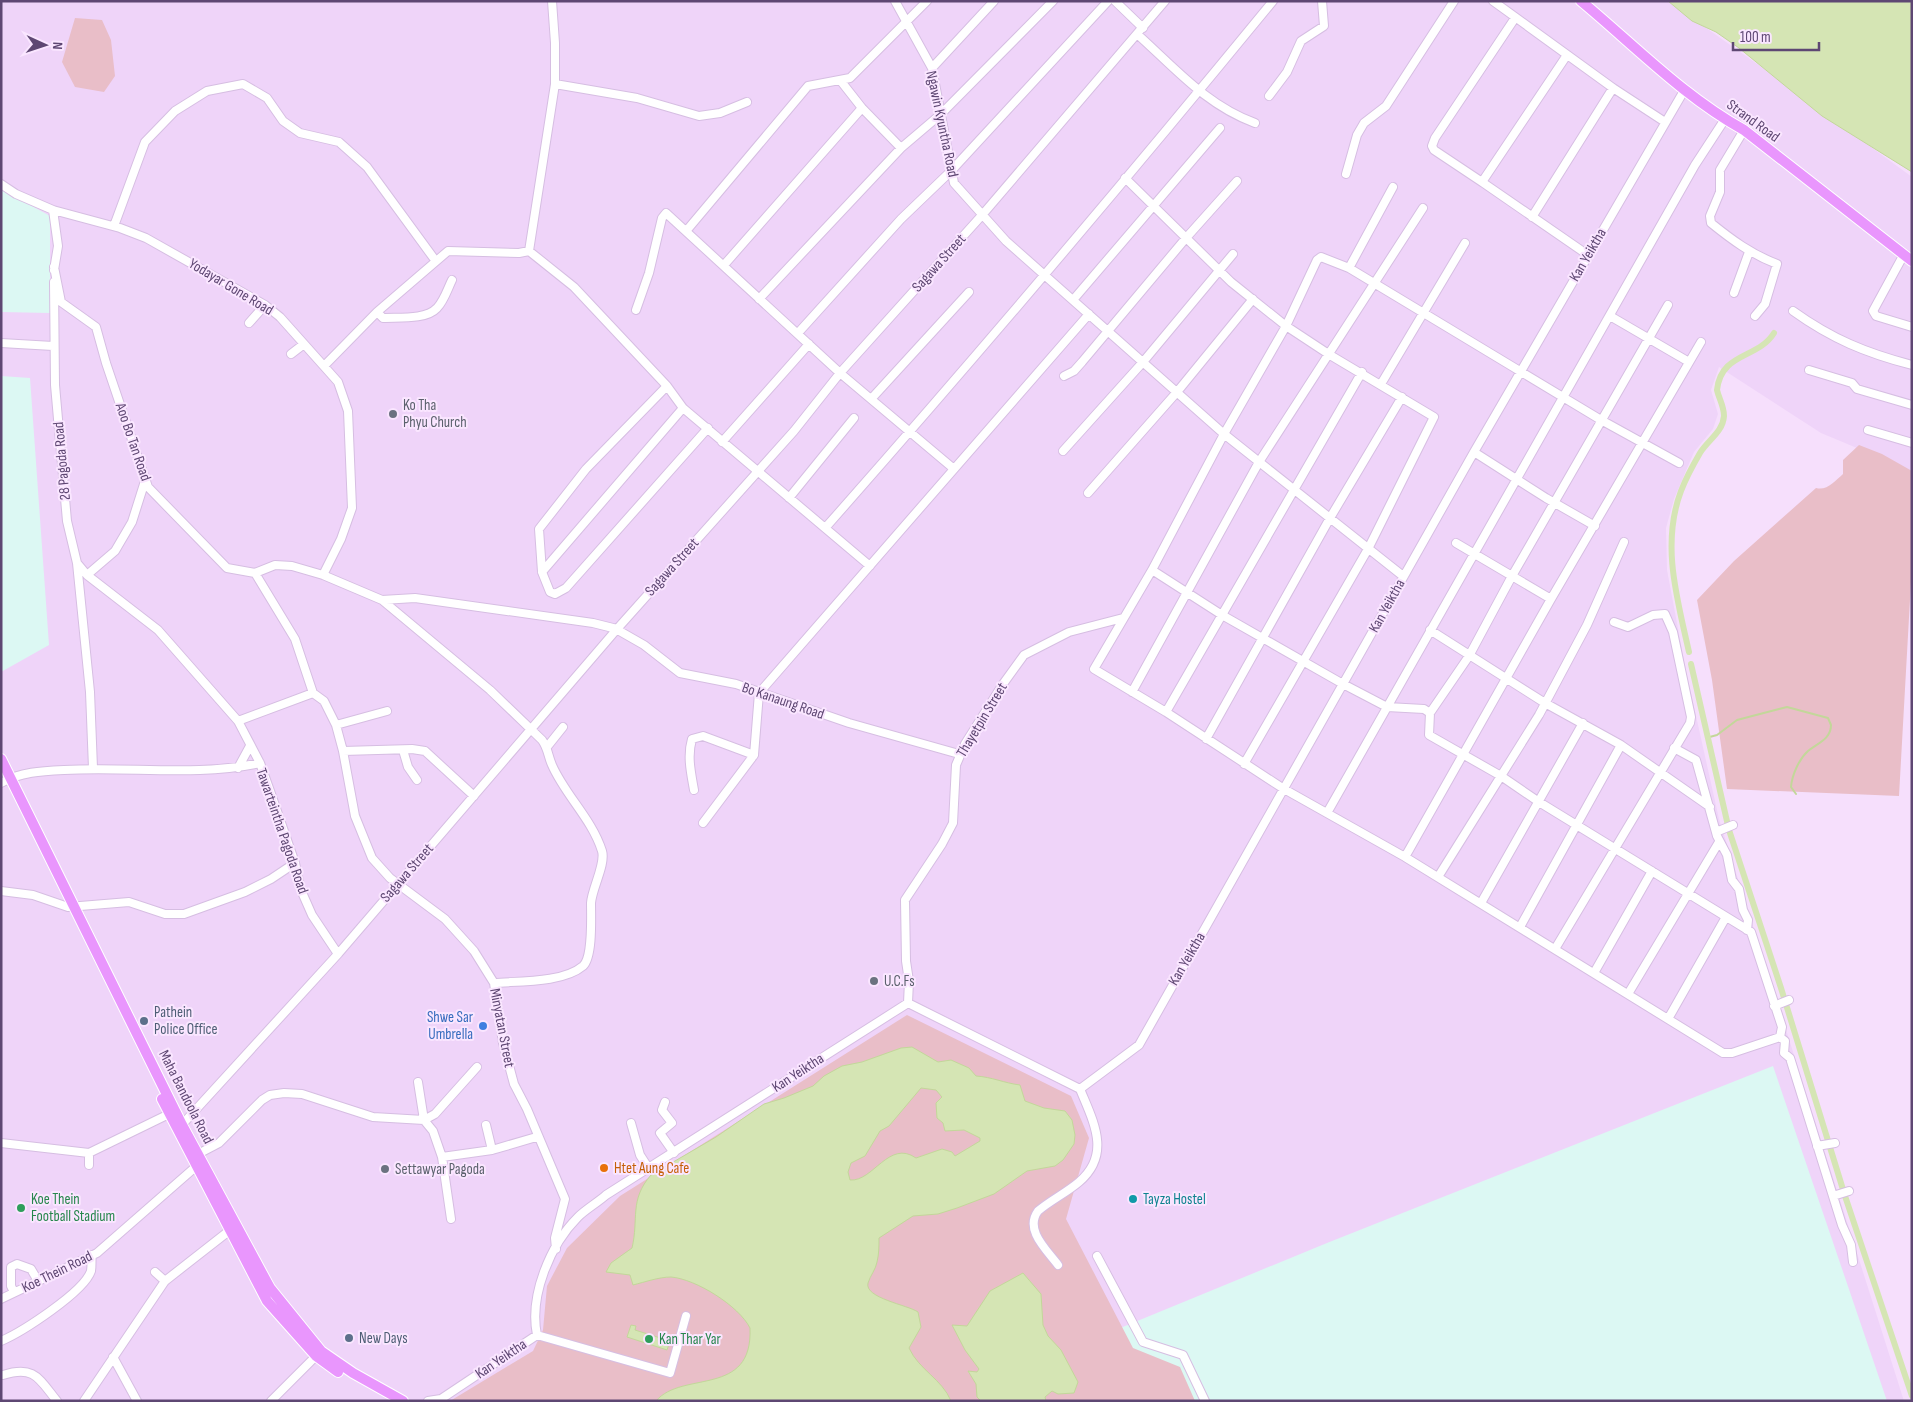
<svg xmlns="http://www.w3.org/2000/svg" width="1913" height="1402" viewBox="0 0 1913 1402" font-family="'Sofia Sans Condensed',sans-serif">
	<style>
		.residential { fill: #efd4f9 }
		.education { fill: #dcf8f3 }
		.green { fill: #e9bec8 }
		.water { fill: #d5e5b4; stroke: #c3d79a; fill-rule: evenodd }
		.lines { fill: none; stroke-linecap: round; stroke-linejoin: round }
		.stream { stroke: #c3d79a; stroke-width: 2 }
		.canal { stroke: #d5e5b4; stroke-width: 6 }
		.minor-casing { stroke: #d6bee2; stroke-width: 10 }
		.major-casing { stroke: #fff; stroke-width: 12 }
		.minor { stroke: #fff; stroke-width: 8 }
		.major { stroke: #e996fd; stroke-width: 10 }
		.worship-dot { fill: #6b7280; stroke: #fae6ff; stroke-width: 2 }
		.service-dot { fill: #5c6f8a; stroke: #fae6ff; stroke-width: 2 }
		.shop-dot { fill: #3f7fe0; stroke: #fae6ff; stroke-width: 2 }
		.food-dot { fill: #e8710a; stroke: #fae6ff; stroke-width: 2 }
		.culture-dot { fill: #0f9aa8; stroke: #fae6ff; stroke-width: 2 }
		.leisure-dot { fill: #2e9e5b; stroke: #fae6ff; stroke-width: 2 }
		.labels { text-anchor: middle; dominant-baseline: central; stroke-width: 4; stroke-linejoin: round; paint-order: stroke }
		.street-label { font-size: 15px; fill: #5e4773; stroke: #fae6ff }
		.worship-label { font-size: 15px; fill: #5b616d; stroke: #fae6ff; text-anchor: start }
		.service-label { font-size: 15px; fill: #4e5e75; stroke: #fae6ff; text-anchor: start }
		.shop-label { font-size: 15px; fill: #366cbe; stroke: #fae6ff; text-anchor: end }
		.food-label { font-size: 15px; fill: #c56008; stroke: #fae6ff; text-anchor: start }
		.leisure-label { font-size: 15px; fill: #27864d; stroke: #fae6ff; text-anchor: start }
		.culture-label { font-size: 15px; fill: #0d838f; stroke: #fae6ff; text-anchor: start }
	</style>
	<rect width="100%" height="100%" fill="#f6dffc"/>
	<!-- residential -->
	<path class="residential" d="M1,1H1668L1777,78L1912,177V471L1821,433L1719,367L1711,390L1718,414L1713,429L1694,452L1674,499L1666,528L1667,570L1686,671L1719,819L1904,1401H1Z"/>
	<!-- education -->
	<path class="education" d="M1,189L50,216V313L1,312Z
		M1,376L30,378L49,645L1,672Z
		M1773,1066L1887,1401H1136L1113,1331L1327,1243Z"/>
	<!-- green -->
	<path class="green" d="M75,18L102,20L111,40L115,76L104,92L75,87L62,62Z
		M1859,445L1882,454L1912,471V564L1899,796L1727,789L1712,680L1697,600L1734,561L1816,488C1827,491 1835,481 1843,474V460Z
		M907,1015L1071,1096L1089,1138L1066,1219L1133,1348L1180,1367L1195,1401H450L533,1351L543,1330L547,1286L567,1248L620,1196Z"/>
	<!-- water -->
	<path class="water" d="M1668,1H1912V172L1822,116L1739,48L1716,32L1692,21Z
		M912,1047L938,1062L951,1060L969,1068L976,1076C992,1077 1004,1083 1020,1085L1025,1101L1044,1108L1065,1111L1072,1120L1075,1135L1074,1144L1063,1160L1055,1166L1027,1171L994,1194L957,1208L938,1214L913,1216L879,1238C879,1246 879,1254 877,1262C876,1269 870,1276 868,1283C864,1298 908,1305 918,1312L921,1327L909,1348C919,1370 942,1379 951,1401H656C682,1370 753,1398 750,1328C739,1306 696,1279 671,1277C659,1277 645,1282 633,1285L630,1275L606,1272L611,1263L632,1248C639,1219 629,1200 651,1175L716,1137L764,1104L784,1098L813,1086L824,1076L842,1066L862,1062L901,1048ZM921,1088L936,1090L942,1097L936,1103L937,1118L943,1123L945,1131L964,1130L980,1138V1141L955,1156L952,1152L942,1149L916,1158C889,1139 873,1182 850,1180L848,1172L851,1163L865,1156L880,1131L889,1126Z
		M1023,1273L1041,1294L1043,1325L1048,1336L1061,1350L1078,1382L1074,1393L1058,1394L1052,1391L1045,1397L1046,1401H981L977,1397L976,1384L968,1371L977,1372L979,1369L965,1350L952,1325L967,1326L990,1291Z
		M631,1325L636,1326L635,1330L670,1341L667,1350L627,1337Z"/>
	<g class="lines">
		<!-- stream -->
		<path class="stream" d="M1706,738L1717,735L1737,720L1779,709L1787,707L1828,718L1831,725C1831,739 1818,743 1808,751C1799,759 1792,775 1791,787L1796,794"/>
		<!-- canal -->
		<path class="canal" d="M1689,652C1677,598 1661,544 1681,491C1686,478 1693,465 1700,453C1708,440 1723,432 1724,416C1724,406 1719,399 1717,390C1721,352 1758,359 1774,333
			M1691,664L1729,830L1781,988L1845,1196L1912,1396"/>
		<!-- minor casing -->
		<g class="minor-casing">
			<path id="minor" d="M895,1L932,68L954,183L1006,241L1224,434L1403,576
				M1115,1L1143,28
				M1493,1L1613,88L1665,122
				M1137,34C1175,68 1206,105 1255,123
				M1567,55L1482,182L1588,255
				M932,68L994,1
				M840,80L862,108L901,148
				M555,84L637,98L699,116L720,113L747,102
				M1269,96L1287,72L1301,41L1324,26L1322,1
				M1744,130L1720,170V192L1710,216L1711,223C1732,240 1751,254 1777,264L1765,304L1755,316
				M1346,174L1357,135L1364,123L1386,106L1454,1
				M1125,178L1231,282L1286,326L1330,355L1434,417L1368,549L1244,764
				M1482,182L1434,150L1432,146L1435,138L1515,18
				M1,184L16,194L53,210L120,228L146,238L265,305L280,317L338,382L348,411L352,508L341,539L323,575
				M53,210L58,246L54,270
				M1532,217L1613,88
				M114,226L145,142L175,111L207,91L243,84L267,98L283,121L300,133L339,142L367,167L435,260
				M687,230L808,86L850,78L927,1
				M529,251L555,84V43L552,1
				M1903,256L1873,311L1876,316L1912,327
				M724,265L862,108
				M54,267L61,302L96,327L106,363L148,487L227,568L255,573L275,565L292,566L323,575L382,600L415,598L593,623L617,629
				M1349,268L1393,187
				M54,282L55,385L67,521L77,563L90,692L93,768
				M1734,293L1749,252
				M759,299L901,148L941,114L1053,1
				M1073,300L1220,128
				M1668,305L1512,576L1469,656L1430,713L1429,735L1501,776L1539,802L1751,932L1782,1027L1780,1037
				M636,310L649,273L662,218L666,213L840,373L954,469
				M1793,311C1832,339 1866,353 1912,365
				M377,312L383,318C398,317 426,320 437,308C444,301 448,288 452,280
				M1610,316L1689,362
				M249,323L265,305
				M798,333L901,219L951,171L1108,1
				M1,343L53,346
				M291,354L304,344
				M324,366L377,312L448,251L519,253L529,251L574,287L667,386L683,408L870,566
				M1809,370L1852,383L1857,389L1912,405
				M1064,376L1074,371L1082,362L1186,238L1237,181
				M1381,384L1465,243
				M667,386L586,469L539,529L542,572L550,592L555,594L566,588L708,428
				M872,398L969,292
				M1868,430L1912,443
				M722,442L809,344
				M1063,451L1143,362L1233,254
				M1474,452L1546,498L1595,526
				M1679,463L1601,420L1349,268L1321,257L1317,260L1286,326L1224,434L1152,570L1094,669L1166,712L1284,789L1405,857L1723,1053H1732L1780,1037
				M1088,493L1177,392L1253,299
				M789,498L854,418
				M826,527C978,355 1127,179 1273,1
				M1456,543L1551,599
				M77,563L87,575L158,630L238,721L260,763L270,791L295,863L301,890L312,915L338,954
				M1152,570L1222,615L1343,684L1387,707L1424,709L1430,713
				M542,572L683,408
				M255,573L295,639L313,693L324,701L336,725L343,751L355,816L372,858L390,878L445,919L474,951L494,983L503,1043L514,1084L527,1109L565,1199L555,1238L556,1249
				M87,575L115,551L132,522L145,481
				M382,600L490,690L542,740C548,748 548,756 552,765C565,795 592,819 602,851C606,864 592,888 591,903C591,917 593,957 583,966C563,983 519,981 494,983
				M616,629L644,645L680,673L736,684L849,723L959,754
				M1430,630L1545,703L1621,745L1520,927
				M1132,692L1259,462L1423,208
				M1166,712L1362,372
				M238,721L313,693
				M336,725L387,711
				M1206,739L1330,518L1402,397
				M1621,745L1710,807
				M547,747L563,727
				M1674,748L1696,760L1717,836L1727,855L1732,880L1739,889L1743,910L1748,920L1747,930
				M403,750L408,767L417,780
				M343,751L412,749L425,751L474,796
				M238,768L250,746
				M1,783C20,772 42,771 64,770C129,766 197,777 260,763
				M694,790C691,773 687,756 692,739L703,736L754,755
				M1327,813L1695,165L1725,119
				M703,823L754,755L759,693L1089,314
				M1716,832L1733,825
				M1405,857L1551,599L1701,342
				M1438,877L1539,715L1587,625L1624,542
				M1,891L33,895L68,907L129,902L165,914H184L245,892L271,879L295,863
				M1481,903L1583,723
				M1555,949L1690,723L1691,717L1673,632L1665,614L1653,615L1628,627L1614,622
				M1594,973L1652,871
				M1628,994L1719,842
				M908,1003L909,981L906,961L905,900L942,844L953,823L956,765L965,744L1003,684L1024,655L1069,632L1123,618
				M1774,1006L1789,1000
				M1668,1019L1726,917
				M1780,1037L1785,1041L1784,1053L1790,1058L1842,1225L1851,1245L1853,1262
				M418,1082L424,1120L433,1131L442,1157L451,1219
				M665,1102L662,1110L672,1123L660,1133L674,1153
				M631,1123L640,1155L649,1169
				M486,1125L492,1150L533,1138H539
				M179,1128L338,954L617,629L794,431L840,373L983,214L1165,1
				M1,1143L89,1153
				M1817,1146L1835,1143
				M198,1154L219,1143L262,1100L270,1095L284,1093L302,1094L373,1117L424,1120L435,1114L477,1067
				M442,1157L492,1150
				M89,1165V1153L169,1114
				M1833,1196L1849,1191
				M1097,1256L1143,1342L1183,1355L1205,1401
				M1058,1265C1047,1250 1024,1230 1038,1211C1051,1200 1066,1193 1079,1182C1112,1154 1093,1121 1080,1089
				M155,1272L165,1281
				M14,1292L11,1286V1267L17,1264L31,1269L38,1281
				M1,1299L97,1253L200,1163
				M537,1335L670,1373L686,1316
				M1,1341C22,1332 84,1292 91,1271C92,1266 91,1260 92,1255
				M113,1357L137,1401
				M3,1375C35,1365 39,1379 57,1401
				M441,1399L537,1335C529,1296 550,1245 578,1217C586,1209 597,1203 606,1195L908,1003L1080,1089L1139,1045L1474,452L1685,89
				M84,1401L165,1281L234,1227
				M271,1401L320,1352
				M428,1401L441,1399"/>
		</g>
		<!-- major casing -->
		<g class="major-casing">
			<path id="major" d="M1581,1C1634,45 1684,97 1744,130L1912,261
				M1,759L182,1125L270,1288L321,1351L353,1373L403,1401
				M162,1099L267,1301L316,1356L338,1372"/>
		</g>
		<!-- minor -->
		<use href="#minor" class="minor"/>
		<!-- major -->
		<use href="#major" class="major"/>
	</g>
	<!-- markers -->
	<g class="worship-dot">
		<circle cx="393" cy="414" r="5"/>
		<circle cx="874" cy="981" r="5"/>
		<circle cx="385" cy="1169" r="5"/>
	</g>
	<g class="service-dot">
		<circle cx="144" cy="1021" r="5"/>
		<circle cx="349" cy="1338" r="5"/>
	</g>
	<circle class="shop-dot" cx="483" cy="1026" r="5"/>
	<circle class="food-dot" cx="604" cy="1168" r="5"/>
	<circle class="culture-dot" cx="1133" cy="1199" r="5"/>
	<g class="leisure-dot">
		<circle cx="21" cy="1208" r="5"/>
		<circle cx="649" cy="1339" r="5"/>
	</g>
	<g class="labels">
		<!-- street labels -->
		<g class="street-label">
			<text transform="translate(1753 121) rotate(36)">Strand Road</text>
			<text transform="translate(942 124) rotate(78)">Ngawin Kyuntha Road</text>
			<text transform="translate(1588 255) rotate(-60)">Kan Yeiktha</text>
			<text transform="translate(939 263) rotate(-48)">Sagawa Street</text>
			<text transform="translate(231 287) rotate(31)">Yodayar Gone Road</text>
			<text transform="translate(133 442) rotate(71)">Aoo Bo Tan Road</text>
			<text transform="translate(62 461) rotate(-95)">28 Pagoda Road</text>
			<text transform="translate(672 567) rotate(-48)">Sagawa Street</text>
			<text transform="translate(1387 606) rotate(-61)">Kan Yeiktha</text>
			<text transform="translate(783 701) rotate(19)">Bo Kanaung Road</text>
			<text transform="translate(982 720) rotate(-59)">Thayetpin Street</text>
			<text transform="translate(282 831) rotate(71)">Tawarteintha Pagoda Road</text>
			<text transform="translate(407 873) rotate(-49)">Sagawa Street</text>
			<text transform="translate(1187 959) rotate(-60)">Kan Yeiktha</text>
			<text transform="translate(502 1028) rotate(79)">Minyatan Street</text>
			<text transform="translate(798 1073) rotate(-33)">Kan Yeiktha</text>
			<text transform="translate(186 1097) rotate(63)">Maha Bandoola Road</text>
			<text transform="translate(57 1272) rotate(-26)">Koe Thein Road</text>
			<text transform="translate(501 1359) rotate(-34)">Kan Yeiktha</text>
		</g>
		<!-- worship labels -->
		<g class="worship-label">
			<text x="403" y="405">Ko Tha<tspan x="403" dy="17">Phyu Church</tspan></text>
			<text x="884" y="981">U.C.Fs</text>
			<text x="395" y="1169">Settawyar Pagoda</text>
		</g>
		<!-- service labels -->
		<g class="service-label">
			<text x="154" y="1012">Pathein<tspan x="154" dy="17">Police Office</tspan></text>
			<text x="359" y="1338">New Days</text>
		</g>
		<!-- shop labels -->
		<g class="shop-label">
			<text x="473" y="1017">Shwe Sar<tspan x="473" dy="17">Umbrella</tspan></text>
		</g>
		<!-- food labels -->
		<g class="food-label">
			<text x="614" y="1168">Htet Aung Cafe</text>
		</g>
		<!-- leisure labels -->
		<g class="leisure-label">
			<text x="31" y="1199">Koe Thein<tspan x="31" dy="17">Football Stadium</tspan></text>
			<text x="659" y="1339">Kan Thar Yar</text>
		</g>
		<!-- culture labels -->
		<g class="culture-label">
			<text x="1143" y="1199">Tayza Hostel</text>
		</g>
	</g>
	<!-- border -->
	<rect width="1913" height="1402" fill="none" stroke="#5e4773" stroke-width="5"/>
	<!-- north arrow -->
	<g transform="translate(45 45) rotate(93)" stroke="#fae6ff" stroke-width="4" paint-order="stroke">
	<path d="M0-4L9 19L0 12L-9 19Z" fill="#5e4773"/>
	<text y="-8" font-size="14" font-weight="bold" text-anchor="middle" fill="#5e4773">N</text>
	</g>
	<!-- scale -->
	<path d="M1733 42v8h86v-8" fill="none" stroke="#5e4773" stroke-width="2.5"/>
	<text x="1740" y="42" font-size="15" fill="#5e4773" stroke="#fae6ff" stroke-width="4" paint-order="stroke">100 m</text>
</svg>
